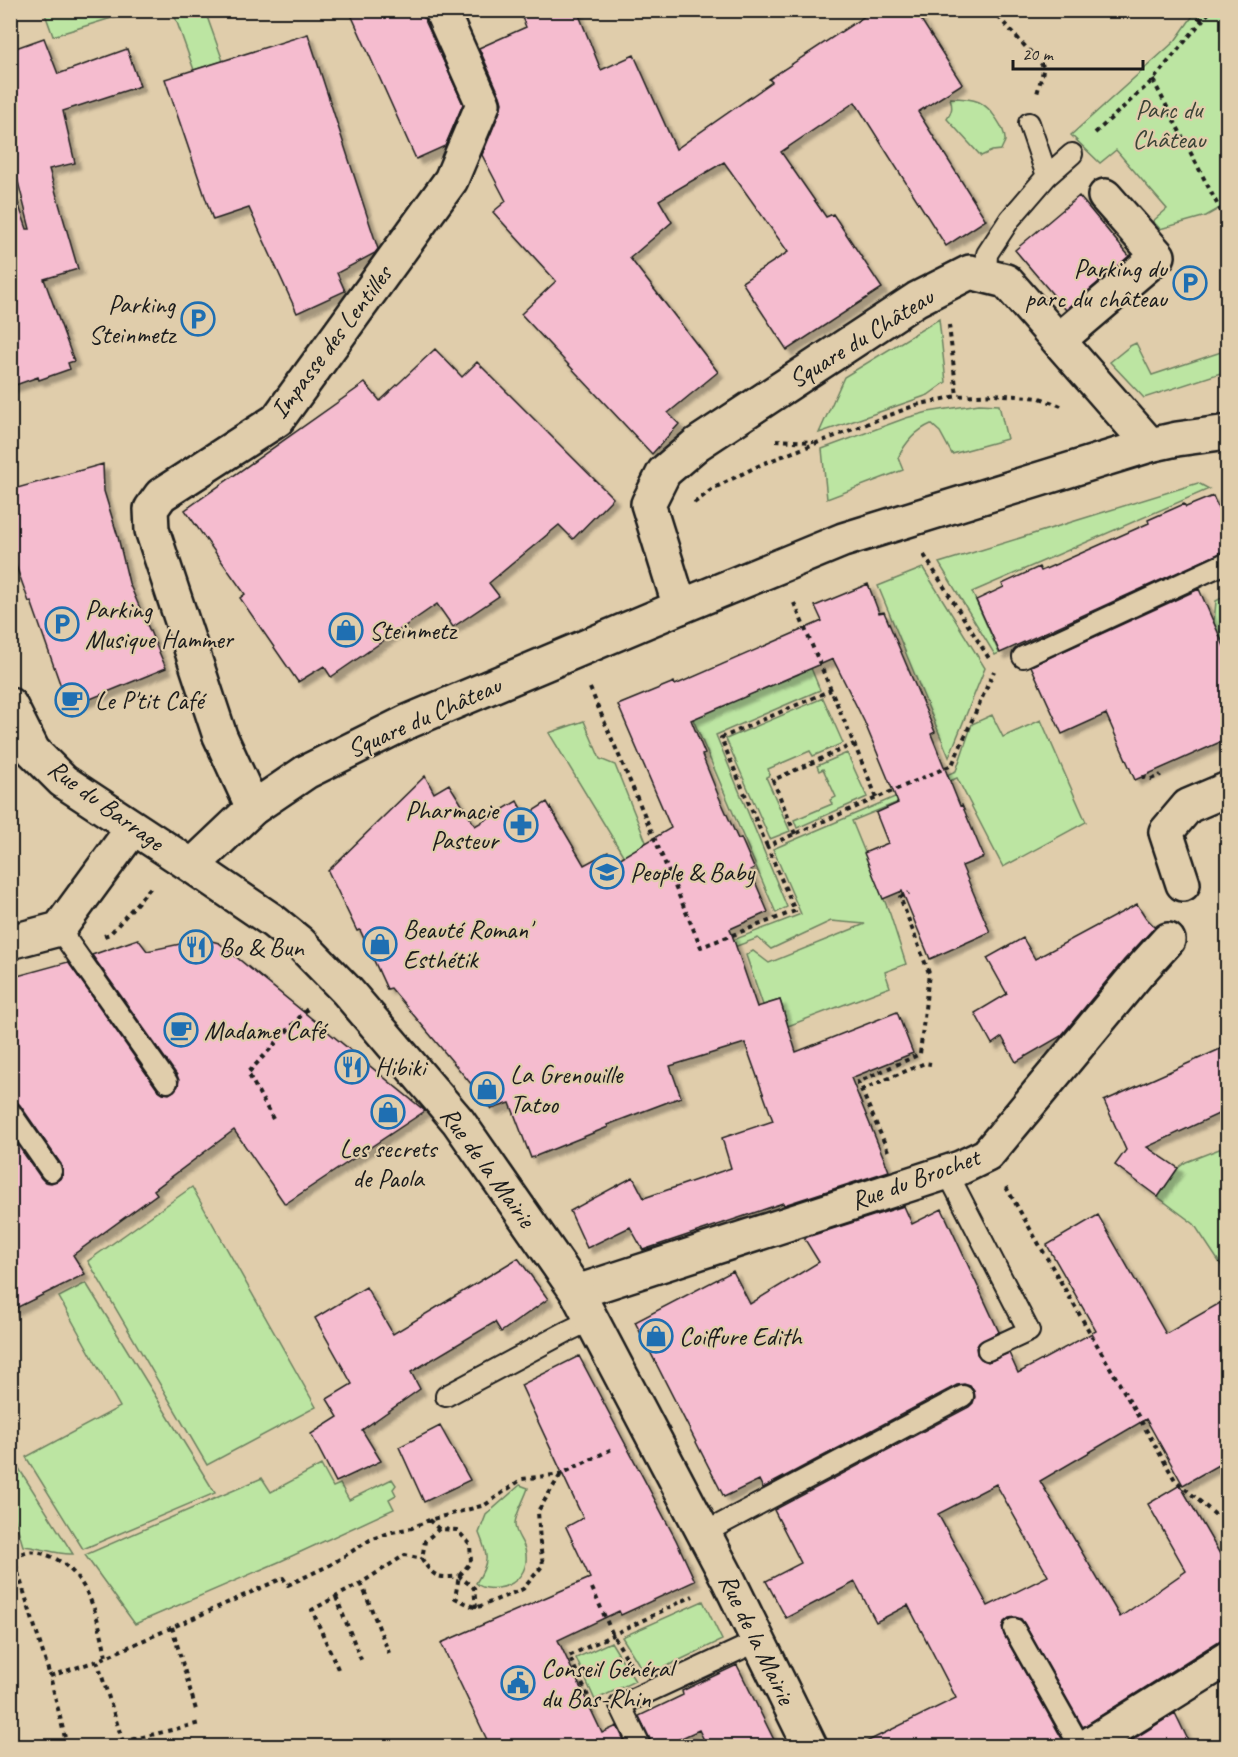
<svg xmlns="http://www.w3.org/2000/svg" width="1238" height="1757" viewBox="0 0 1238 1757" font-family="Caveat,sans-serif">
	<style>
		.green { fill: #bce5a2; stroke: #6c805f; stroke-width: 1.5 }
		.building { fill: #f5bccf; stroke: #1c1c1c; stroke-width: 1.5; fill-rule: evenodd; filter: url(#shadow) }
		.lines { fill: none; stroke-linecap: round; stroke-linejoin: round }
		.lane-casing { stroke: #1c1c1c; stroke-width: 24 }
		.street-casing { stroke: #1c1c1c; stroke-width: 38 }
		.secondary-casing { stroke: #1c1c1c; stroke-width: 38 }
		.path { stroke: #1c1c1c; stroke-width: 4; stroke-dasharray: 4.5 4.5; stroke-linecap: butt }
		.lane { stroke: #e0cdab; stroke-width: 20 }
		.street { stroke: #e0cdab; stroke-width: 33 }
		.secondary { stroke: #e0cdab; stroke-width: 33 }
		.labels { text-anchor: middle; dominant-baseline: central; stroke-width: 4.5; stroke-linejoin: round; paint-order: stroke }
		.park-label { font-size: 26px; fill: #3c4437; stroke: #e0cdab }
		.poi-label { font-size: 26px; fill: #1c1c1c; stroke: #e0cdab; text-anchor: start }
		.street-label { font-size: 26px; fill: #1c1c1c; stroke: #e0cdab }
	</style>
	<defs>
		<filter id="shadow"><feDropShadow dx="5.5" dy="5.5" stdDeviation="1.5" flood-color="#0004"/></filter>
	</defs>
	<rect width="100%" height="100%" fill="#e0cdab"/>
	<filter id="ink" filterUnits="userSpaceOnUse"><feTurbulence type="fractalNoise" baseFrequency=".0167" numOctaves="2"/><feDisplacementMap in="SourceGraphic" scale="12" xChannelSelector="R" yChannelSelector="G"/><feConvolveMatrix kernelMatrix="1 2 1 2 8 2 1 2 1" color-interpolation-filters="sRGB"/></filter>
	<g filter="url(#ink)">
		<!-- green -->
		<path class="green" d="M1197,10L1227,11V204L1206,216L1160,229L1153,221L1167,209L1116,150L1100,163L1071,135L1175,41Z
			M44,11V10L134,11L53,36Z
			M173,11H205L223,61L194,70Z
			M950,98C960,98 970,98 979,102C990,107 1006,129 1005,141C1004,144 1002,147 1001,150L992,151L981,156L947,119C952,112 953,107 950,98Z
			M939,319L946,382L928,395L819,433L844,377Z
			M1136,343L1152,375L1227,350V371L1144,398L1110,362L1130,346Z
			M979,404L999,405L1007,439L952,454L940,432L931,424C915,431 905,443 898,458L903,470L827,499L822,449L906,418L928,412Z
			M1198,483L1209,489L972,592L999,653L995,655L939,563Z
			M923,568L985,668L949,757L878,586Z
			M1227,595V653L1214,623L1216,601Z
			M802,646L820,690L716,735L787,907L776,913L686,703L718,708L799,674Z
			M823,698L843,743L813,756L810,751L768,769L770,775L766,777L790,831L770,839L726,739Z
			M992,715L1003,737L1041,720L1086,822L1003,867L957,778L852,821L890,914L906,964L885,972L890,987L788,1026L780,1000L763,1005L746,955L753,951L769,963L865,924L831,921L771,949L758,938L694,962L649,898L549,733L584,721L600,759L615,765L692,956L801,914L773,849L956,771L972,724Z
			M847,753L867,797L797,828L794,820L832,804L830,800L836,797L823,769L819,771L817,766Z
			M1227,1146V1274L1194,1224L1158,1197L1178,1168L1186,1162Z
			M192,1187L316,1407L207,1465L88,1261Z
			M86,1283L215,1493L83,1549L26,1457L120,1407L59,1297Z
			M10,1454L13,1459L73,1554C56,1555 40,1547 23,1546L11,1506Z
			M321,1465L333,1487L340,1484L349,1500L392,1479L396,1485L393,1489L396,1495L389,1499L394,1509L281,1561L135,1624L85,1555L262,1478L271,1492Z
			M520,1485L528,1488C525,1498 516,1513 515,1523C514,1532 522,1540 525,1549C530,1569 518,1585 498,1588C490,1589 481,1588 476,1583C490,1562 488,1555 479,1533L486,1515Z
			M703,1601L722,1640L646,1676L622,1637Z
			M611,1642L635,1681L595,1700L576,1658Z"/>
		<!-- building -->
		<path class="building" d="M349,10H423L424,18L463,104L445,146L416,159Z
			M519,10H577L601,70L634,55L676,149L772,82L769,79L874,10H915L962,84L918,112L986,220L946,246L855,102L781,152L826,217L833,214L882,288L787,350L742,282L788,252L724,162L659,200L672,222L630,258L718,372L668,413L679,424L652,454L521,314L556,281L493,212L506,201L482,155L500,111L502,103L500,96L479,48L526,27Z
			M308,34L378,249L375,253L337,273L345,291L297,313L249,208L213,220L165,79Z
			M44,38L58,74L127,49L140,86L63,111L75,163L49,169L78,269L44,279L74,361L68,363L70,369L39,380L38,377L10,387V198L16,197L27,229H30L10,150V85L14,84L10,73V50Z
			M1079,196L1129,256L1066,310L1015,250Z
			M435,349L462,377L477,362L613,498L573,539L559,525L489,583L499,596L453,627L437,604L331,677L324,666L298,682L240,598L245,594L185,510L365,383L380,401Z
			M103,464L104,491L118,537L129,583L166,668L78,704L65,698L31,601L29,602L10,549V490Z
			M1213,496L1227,528V550L1000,653L976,600L1004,587L1002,584L1039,567L1041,571L1149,523L1148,520L1184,504L1186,507Z
			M868,584L879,613L884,612L935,732L931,734L960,806L962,805L984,857L962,866L990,932L930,959L902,891L883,899L864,853L888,843L876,813L898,803L864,721L833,659L691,720L705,754L702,755L719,797L738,839L741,838L754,868L750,870L768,912L730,929L757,1007L780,1000L796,1052L897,1012L913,1053L851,1078L889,1171L784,1205L783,1203L643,1250L630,1227L587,1248L570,1211L633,1177L644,1198L731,1168L722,1138L773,1121L745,1043L670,1066L681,1097L607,1125L608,1127L531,1158L510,1103L492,1109L391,988L387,989L360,930L357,931L328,871L425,776L434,793L449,784L475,826L517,801L525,816L547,802L584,865L608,852L614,862L671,828L618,705L674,682L675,685L822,621L815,606Z
			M1199,589L1227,653V739L1135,780L1106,714L1062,734L1031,666Z
			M1137,904L1146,918L1155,927L1124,960L1061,1036L1016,1062L1002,1037L992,1044L975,1013L1007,994L987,958L1023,938L1035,959Z
			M138,939L147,951L204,939L219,943L425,1111L285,1204L234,1130L154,1190L157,1194L73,1255L85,1274L10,1311V1134L41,1178L45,1182L51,1183L57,1181L62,1177L63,1171L61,1164L20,1105L16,1101L10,1100V978L68,962L157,1089L163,1093L169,1094L174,1091L178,1086L179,1080L177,1075L92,955Z
			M1227,1046V1110L1147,1147L1178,1168L1158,1197L1115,1165L1126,1150L1104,1101Z
			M904,1206L912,1224L942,1209L999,1332L979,1343L976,1348L977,1354L981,1359L988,1362L1009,1353L1018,1373L1096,1331L1047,1245L1098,1215L1166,1334L1227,1299V1460L1183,1485L1146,1419L1040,1481L1120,1617L1186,1571L1148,1504L1180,1485L1227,1566V1636L1083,1727L1024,1623L1021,1619L1015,1617L1009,1618L1004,1622L1002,1628L1004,1635L1066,1746H858L956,1698L908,1605L876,1622L855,1582L786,1618L766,1581L801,1563L774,1510L969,1407L973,1403L975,1397L974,1391L970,1386L964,1384L957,1385L763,1488L759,1480L724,1497L635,1322L733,1271L750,1304L819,1262L804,1238ZM996,1484L1048,1576L988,1606L938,1514Z
			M518,1258L548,1299L501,1332L495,1322L411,1372L420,1389L362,1430L381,1461L336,1482L311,1434L338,1417L327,1399L352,1384L315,1318L366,1287L393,1334Z
			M579,1356L676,1540L695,1581L621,1615L619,1611L558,1640L602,1733L617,1726L627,1746H490L441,1643L590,1578L566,1527L583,1518L521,1385Z
			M440,1426L470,1480L424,1502L399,1447Z
			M737,1665L777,1746H707L699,1730L664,1746H652L651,1741L639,1716L683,1695L682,1691Z
			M1175,1713L1191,1746H1122Z"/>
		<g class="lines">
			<!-- lane casing -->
			<g class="lane-casing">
				<path id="lane" d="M1029,123L1047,176
					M986,276L987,254L1010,219L1047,176L1072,154
					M1023,657L1228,562
					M59,929L167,1082
					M10,1112L51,1171
					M947,1172L1029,1331L988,1350
					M446,1396L566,1332L591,1320
					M704,1533L963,1396
					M1014,1629L1080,1746
					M640,1746L620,1705L758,1641"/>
			</g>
			<!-- street casing -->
			<g class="street-casing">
				<path id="street" d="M1059,340L1158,256L1105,196
					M680,607L648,504L664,472L697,444L917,299L970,272L1006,281L1150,445
					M253,808L220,736L152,530L151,509L161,495L277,420L451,180L483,104L441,10
					M1183,884L1166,832L1188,806L1228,789
					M10,942L59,929L133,828
					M577,1292L960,1168L987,1155L1138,973L1168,940
					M1087,1746L1228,1658"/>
			</g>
			<!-- secondary casing -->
			<g class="secondary-casing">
				<path id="secondary" d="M10,705L33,751L63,781L192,866L273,921L300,943L347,991L458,1121L577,1292L728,1579L810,1746
					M192,866L253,808L306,772L407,722L680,607L843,540L1150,445L1177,439L1228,432"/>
			</g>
			<!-- path -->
			<path class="path" d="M992,10L1044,67L1037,94
				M1193,10L1203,22
				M1153,80L1228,225
				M1095,133L1153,80L1211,10
				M949,325L957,396
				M776,440L814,442
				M694,503L714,488L762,464L916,405L957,396L994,394L1040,398L1061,406
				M924,555L990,660
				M794,603L877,798
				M590,688L701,947L795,911L767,846L952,765L994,671
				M1142,777L1151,779L1161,775
				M795,834L773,780L854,744
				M767,846L721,738L831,690
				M104,936L110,934L152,886
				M861,1090L925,1063L931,1064
				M273,1119L248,1073L310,1006
				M888,1151L858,1082L920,1054L929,973L900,897L909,893
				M1006,1187L1175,1480L1218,1517
				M439,1529L429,1520L485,1505L522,1479L561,1474L614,1448
				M10,1547L50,1676
				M13,1556C20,1554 29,1550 36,1552C85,1561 98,1614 106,1656
				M361,1583L389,1653
				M592,1588L613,1635L631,1665
				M336,1597L362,1662
				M476,1608L474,1588L459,1576C438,1579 433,1577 422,1559L425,1541L439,1529L457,1530L470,1544L471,1562L459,1576L455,1598L476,1608L523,1589L543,1565L540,1543L538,1511L561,1474
				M172,1627L196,1710
				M338,1669L312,1610L361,1583L405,1555L422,1559
				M588,1696L569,1656L693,1596
				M123,1742L97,1661L283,1578L288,1585L330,1565L370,1540L392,1532L412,1528L429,1520
				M67,1746L50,1676L97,1661
				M106,1746L200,1723"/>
			<!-- lane -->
			<use href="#lane" class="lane"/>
			<!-- street -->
			<use href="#street" class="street"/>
			<!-- secondary -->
			<use href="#secondary" class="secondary"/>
		</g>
	</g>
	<!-- icons -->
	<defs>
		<g id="parking-ring" transform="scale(1.725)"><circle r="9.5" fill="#e0cdab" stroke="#1f6fb2" stroke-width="1.5"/><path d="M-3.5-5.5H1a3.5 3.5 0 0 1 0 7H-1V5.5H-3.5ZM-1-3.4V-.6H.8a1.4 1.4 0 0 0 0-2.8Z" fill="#1f6fb2"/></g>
		<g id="shop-ring" transform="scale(1.725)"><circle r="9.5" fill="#e0cdab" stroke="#1f6fb2" stroke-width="1.5"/><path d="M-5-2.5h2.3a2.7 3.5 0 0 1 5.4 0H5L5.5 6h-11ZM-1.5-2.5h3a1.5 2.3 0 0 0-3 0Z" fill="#1f6fb2"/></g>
		<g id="cafe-ring" transform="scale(1.725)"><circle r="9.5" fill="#e0cdab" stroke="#1f6fb2" stroke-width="1.5"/><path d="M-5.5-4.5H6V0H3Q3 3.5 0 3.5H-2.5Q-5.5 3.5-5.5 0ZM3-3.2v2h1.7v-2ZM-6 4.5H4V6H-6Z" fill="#1f6fb2"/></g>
		<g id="pharmacy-ring" transform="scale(1.725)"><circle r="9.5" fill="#e0cdab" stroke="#1f6fb2" stroke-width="1.5"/><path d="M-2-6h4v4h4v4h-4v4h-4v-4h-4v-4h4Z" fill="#1f6fb2"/></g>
		<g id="school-ring" transform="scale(1.725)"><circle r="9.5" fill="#e0cdab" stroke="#1f6fb2" stroke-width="1.5"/><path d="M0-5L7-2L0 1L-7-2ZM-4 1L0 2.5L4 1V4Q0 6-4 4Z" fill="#1f6fb2"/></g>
		<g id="restaurant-ring" transform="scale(1.725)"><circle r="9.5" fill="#e0cdab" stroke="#1f6fb2" stroke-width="1.5"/><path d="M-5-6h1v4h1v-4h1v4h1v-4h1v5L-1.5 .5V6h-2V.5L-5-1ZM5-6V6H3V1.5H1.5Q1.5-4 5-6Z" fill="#1f6fb2"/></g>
		<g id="civic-ring" transform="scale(1.725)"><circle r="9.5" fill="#e0cdab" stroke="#1f6fb2" stroke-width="1.5"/><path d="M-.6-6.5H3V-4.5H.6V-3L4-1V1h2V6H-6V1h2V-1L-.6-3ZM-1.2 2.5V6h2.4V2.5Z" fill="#1f6fb2"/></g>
	</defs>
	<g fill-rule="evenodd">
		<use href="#parking-ring" x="1190" y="283"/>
		<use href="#parking-ring" x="198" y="319"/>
		<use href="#parking-ring" x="62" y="624"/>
		<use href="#shop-ring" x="346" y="630"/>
		<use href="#cafe-ring" x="72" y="700"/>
		<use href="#pharmacy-ring" x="521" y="825"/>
		<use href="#school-ring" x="607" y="872"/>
		<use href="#shop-ring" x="380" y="944"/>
		<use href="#restaurant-ring" x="196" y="947"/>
		<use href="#cafe-ring" x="181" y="1030"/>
		<use href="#restaurant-ring" x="352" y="1067"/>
		<use href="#shop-ring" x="487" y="1089"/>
		<use href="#shop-ring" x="388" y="1112"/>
		<use href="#shop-ring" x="656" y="1336"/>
		<use href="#civic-ring" x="518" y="1683"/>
	</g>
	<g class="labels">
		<!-- park labels -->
		<g class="park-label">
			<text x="1169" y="109">Parc du<tspan x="1169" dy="30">Château</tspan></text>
		</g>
		<!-- poi labels -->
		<g class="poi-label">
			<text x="1167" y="268" text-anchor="end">Parking du<tspan x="1167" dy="30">parc du château</tspan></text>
			<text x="175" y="304" text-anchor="end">Parking<tspan x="175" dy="30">Steinmetz</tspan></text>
			<text x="85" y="609">Parking<tspan x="85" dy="30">Musique Hammer</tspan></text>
			<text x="369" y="630">Steinmetz</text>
			<text x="95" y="700">Le P'tit Café</text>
			<text x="498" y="810" text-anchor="end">Pharmacie<tspan x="498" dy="30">Pasteur</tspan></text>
			<text x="630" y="872">People &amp; Baby</text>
			<text x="403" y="929">Beauté Roman'<tspan x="403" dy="30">Esthétik</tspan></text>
			<text x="219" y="947">Bo &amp; Bun</text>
			<text x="204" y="1030">Madame Café</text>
			<text x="375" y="1067">Hibiki</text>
			<text x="510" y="1074">La Grenouille<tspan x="510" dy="30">Tatoo</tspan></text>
			<text x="388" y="1148" text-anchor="middle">Les secrets<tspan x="388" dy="30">de Paola</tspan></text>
			<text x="679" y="1336">Coiffure Edith</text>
			<text x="541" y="1668">Conseil Général<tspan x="541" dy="30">du Bas-Rhin</tspan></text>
		</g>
		<!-- street labels -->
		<g class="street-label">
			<text transform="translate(861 338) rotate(-32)">Square du Château</text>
			<text transform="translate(331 342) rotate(-53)">Impasse des Lentilles</text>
			<text transform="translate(424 717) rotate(-24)">Square du Château</text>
			<text transform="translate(106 805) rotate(36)">Rue du Barrage</text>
			<text transform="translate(488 1167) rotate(54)">Rue de la Mairie</text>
			<text transform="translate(915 1179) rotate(-20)">Rue du Brochet</text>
			<text transform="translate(757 1639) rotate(64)">Rue de la Mairie</text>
		</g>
	</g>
	<!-- margin -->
	<rect width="1238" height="1757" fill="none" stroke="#e0cdab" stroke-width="36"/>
	<rect x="18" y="18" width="1202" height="1721" fill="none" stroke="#1c1c1c" stroke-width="2" filter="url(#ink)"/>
	<!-- scale -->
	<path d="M1013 60v9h130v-9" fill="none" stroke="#1c1c1c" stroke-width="3"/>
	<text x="1022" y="60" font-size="18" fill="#1c1c1c" stroke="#e0cdab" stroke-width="4.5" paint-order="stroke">20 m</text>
</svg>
